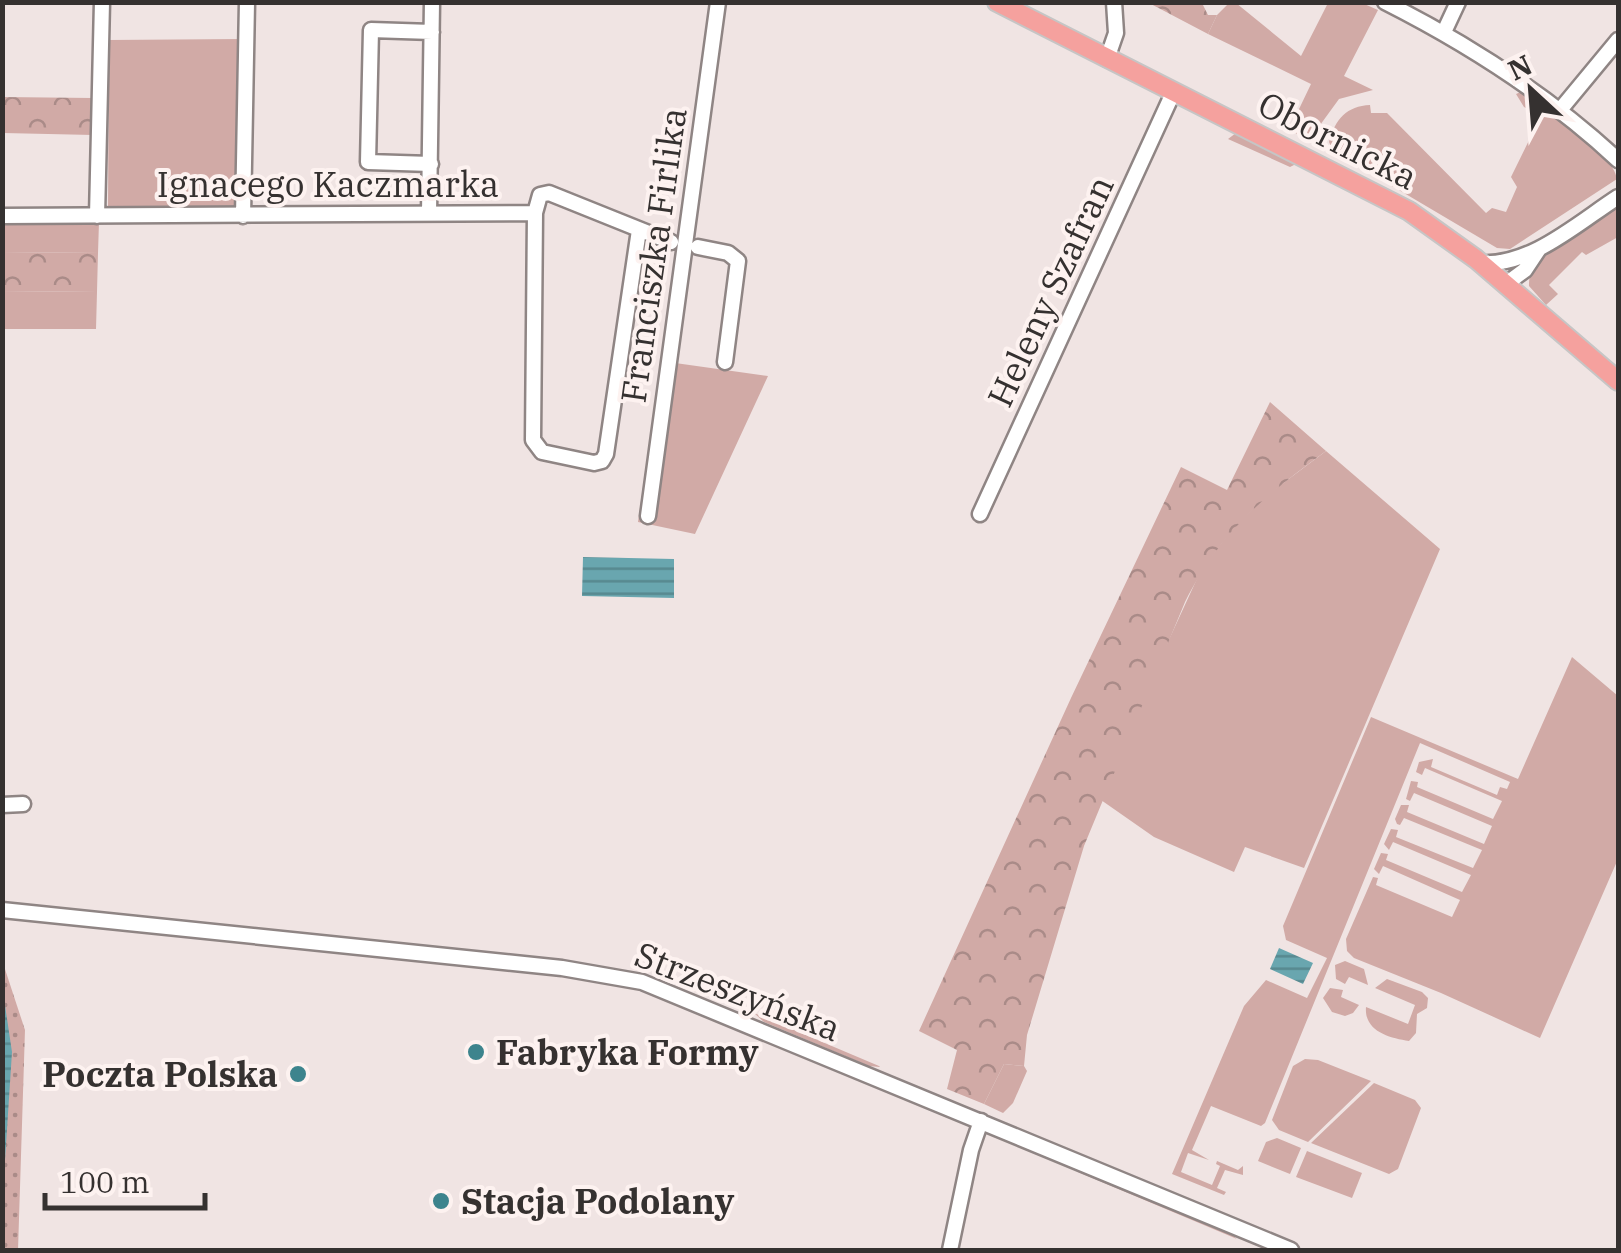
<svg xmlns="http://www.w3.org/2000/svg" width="1621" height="1253" viewBox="0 0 1621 1253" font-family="'IBM Plex Serif',serif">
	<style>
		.green { fill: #d1aaa6 }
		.forest { fill: url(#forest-crowns) }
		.park { fill: url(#park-dots) }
		.water { fill: url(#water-rules) }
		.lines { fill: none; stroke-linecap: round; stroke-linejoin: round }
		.minor-casing { stroke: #8f8584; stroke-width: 19 }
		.major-casing { stroke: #c6c5c5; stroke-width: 22 }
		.minor { stroke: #fff; stroke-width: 14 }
		.major { stroke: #f5a19e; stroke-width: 18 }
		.poi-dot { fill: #3d848d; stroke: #fdf2f0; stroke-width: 4 }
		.labels { text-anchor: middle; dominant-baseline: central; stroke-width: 8; stroke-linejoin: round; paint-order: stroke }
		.street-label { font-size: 35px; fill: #353130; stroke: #fdf2f0 }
		.poi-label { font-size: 35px; font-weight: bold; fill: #353130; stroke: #fdf2f0; text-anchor: start }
	</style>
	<defs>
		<pattern id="forest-crowns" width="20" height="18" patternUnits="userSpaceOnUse" patternTransform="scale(2.5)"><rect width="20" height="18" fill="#d1aaa6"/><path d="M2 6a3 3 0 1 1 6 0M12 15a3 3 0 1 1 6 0" fill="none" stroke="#aa8b88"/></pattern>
		<pattern id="park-dots" width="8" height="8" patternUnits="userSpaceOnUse" patternTransform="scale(2.5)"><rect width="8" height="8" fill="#d1aaa6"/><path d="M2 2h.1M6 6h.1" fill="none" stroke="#aa8b88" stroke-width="1.8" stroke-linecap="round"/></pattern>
		<pattern id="water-rules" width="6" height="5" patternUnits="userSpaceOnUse" patternTransform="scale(2.5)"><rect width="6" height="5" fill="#69a6af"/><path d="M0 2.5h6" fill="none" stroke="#57888f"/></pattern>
	</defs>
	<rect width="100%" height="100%" fill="#f0e4e3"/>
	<!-- green -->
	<path class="green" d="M1229,3H1236L1301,56L1328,3H1362L1378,10L1344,76L1373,90L1339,99L1315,132L1306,138L1289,130L1311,84L1208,34L1217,15Z
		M242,39L236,174L232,176V183H236L235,206L228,209L108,207L109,40Z
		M1523,91C1545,108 1614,153 1617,179L1510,249L1497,248L1333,151L1329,142C1335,119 1347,106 1370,105L1371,113H1387L1486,213L1492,208L1506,212L1517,187L1511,177L1541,116L1524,107L1516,94Z
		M1236,133L1298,163L1290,167L1228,139Z
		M1618,203V237L1586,255L1582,252L1549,285L1558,294L1546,305L1529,286C1527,250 1592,220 1618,203Z
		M3,222H99L98,253L3,252Z
		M3,291L97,292L96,329H3Z
		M661,361L768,376L695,534L638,522Z
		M1326,451L1440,549L1304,868L1245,847L1234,872L1154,837L1101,800L1161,657L1201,570L1233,528L1266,496Z
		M1572,657L1618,696V859L1540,1038L1441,993L1354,958L1347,951L1346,939L1373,877L1378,878L1376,885L1452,917L1460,900L1383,866L1379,874L1374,869L1381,853L1388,854L1386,860L1462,892L1471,875L1393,842L1389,850L1384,844L1391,829L1398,830L1396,837L1473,868L1482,850L1404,818L1400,825L1397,824L1395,819L1401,805H1409L1407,812L1484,844L1492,826L1414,793L1410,801L1406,799L1411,781L1418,782L1417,787L1493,819L1502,801L1425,768L1422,775L1416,772L1419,762L1433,759L1431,767L1497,795L1500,787L1507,789L1510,782L1420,743L1265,1123L1261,1126L1211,1106L1192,1150L1209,1160L1188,1153L1181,1172L1212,1185L1220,1166L1216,1164L1217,1161L1238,1170L1243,1166V1175L1225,1170L1217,1188L1226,1192L1224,1195L1172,1174L1244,1006L1266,980L1307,998L1327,958L1286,940L1283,926L1371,717L1518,779Z
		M1345,961L1364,969L1368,985L1349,977L1345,984L1336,979L1335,965Z
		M1387,979L1422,992L1428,998L1427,1008L1417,1014L1416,1033L1409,1041C1389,1038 1364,1031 1366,1007L1408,1024L1415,1005L1375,988Z
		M1330,988L1343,990L1341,997L1359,1005L1353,1013L1345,1016L1332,1012L1323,998Z
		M754,1013L879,1066L880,1067L869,1066L764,1022Z
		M1305,1059L1318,1060L1371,1081L1308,1142L1279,1130L1272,1120L1293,1066Z
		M1004,1064L1024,1066L1027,1071L1013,1103L1003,1113L984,1104Z
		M1374,1083L1415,1100L1421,1108L1398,1169L1389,1174L1311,1143Z
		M1277,1138L1301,1148L1290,1174L1258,1161L1266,1142Z
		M1307,1151L1362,1173L1352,1198L1296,1177Z
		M1078,1172L1086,1173L1230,1233L1237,1239Z"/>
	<!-- forest -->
	<path class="forest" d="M1149,3H1202L1208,15H1217L1208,34Z
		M3,97L93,98V135L3,133Z
		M3,252L98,253L97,292L3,291Z
		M1270,402L1326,451C1263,497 1221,531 1185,602L1084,846L1027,1035L1024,1066L1004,1064L984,1104L947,1089L957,1050L919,1031L1071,698L1181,467L1227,490Z"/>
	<!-- park -->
	<path class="park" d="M2,960L25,1030L18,1250H3Z"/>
	<!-- water -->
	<path class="water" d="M583,557L674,559V598L582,596Z
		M1279,948L1313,963L1303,984L1270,969Z
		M3,992L12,1052L3,1191Z"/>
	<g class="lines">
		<!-- minor casing -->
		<g class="minor-casing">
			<path id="minor" d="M1385,2C1470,45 1548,95 1618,160
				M1444,32L1458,2
				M1107,59L1116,33L1114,2
				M1560,110L1618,40
				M431,164L368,162L371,30L432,32
				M429,213L432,2
				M2,216L535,213
				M97,216L102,2
				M243,216L247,2
				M639,230L606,454L602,461L594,463L542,452L533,440L535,213L540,195L549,193L671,242
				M698,247L728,253L738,261L725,362
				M1480,263C1530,267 1579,222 1618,197
				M1506,284L1525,270L1539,249
				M980,514L1173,93
				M648,516L718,2
				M2,805L23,804
				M2,910L562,968L642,982L1291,1250
				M950,1250L971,1150L981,1121"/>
		</g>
		<!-- major casing -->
		<g class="major-casing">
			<path id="major" d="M997,2L1409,211L1476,259L1618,381"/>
		</g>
		<!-- minor -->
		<use href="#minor" class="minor"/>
		<!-- major -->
		<use href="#major" class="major"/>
	</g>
	<!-- markers -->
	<g class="poi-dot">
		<circle cx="476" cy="1052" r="10"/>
		<circle cx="298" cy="1074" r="10"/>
		<circle cx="441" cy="1201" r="10"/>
	</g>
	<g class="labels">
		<!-- street labels -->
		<g class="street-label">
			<text transform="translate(1338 140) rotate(27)">Obornicka</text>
			<text x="328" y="184">Ignacego Kaczmarka</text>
			<text transform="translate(653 255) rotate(-82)">Franciszka Firlika</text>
			<text transform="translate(1050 291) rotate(-65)">Heleny Szafran</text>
			<text transform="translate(738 991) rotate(21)">Strzeszyńska</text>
		</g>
		<!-- poi labels -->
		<g class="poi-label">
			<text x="496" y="1052">Fabryka Formy</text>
			<text x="278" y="1074" text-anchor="end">Poczta Polska</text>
			<text x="461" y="1201">Stacja Podolany</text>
		</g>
	</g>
	<!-- border -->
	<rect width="1621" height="1253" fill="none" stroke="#353130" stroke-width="10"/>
	<!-- north arrow -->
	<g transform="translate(1531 90) rotate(334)" stroke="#fdf2f0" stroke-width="8" paint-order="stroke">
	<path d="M0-8L18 38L0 25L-18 38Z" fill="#353130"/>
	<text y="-15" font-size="28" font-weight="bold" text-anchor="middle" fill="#353130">N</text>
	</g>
	<!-- scale -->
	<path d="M45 1193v15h160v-15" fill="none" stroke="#353130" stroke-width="5"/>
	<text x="60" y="1193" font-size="30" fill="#353130" stroke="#fdf2f0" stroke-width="8" paint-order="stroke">100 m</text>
</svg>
